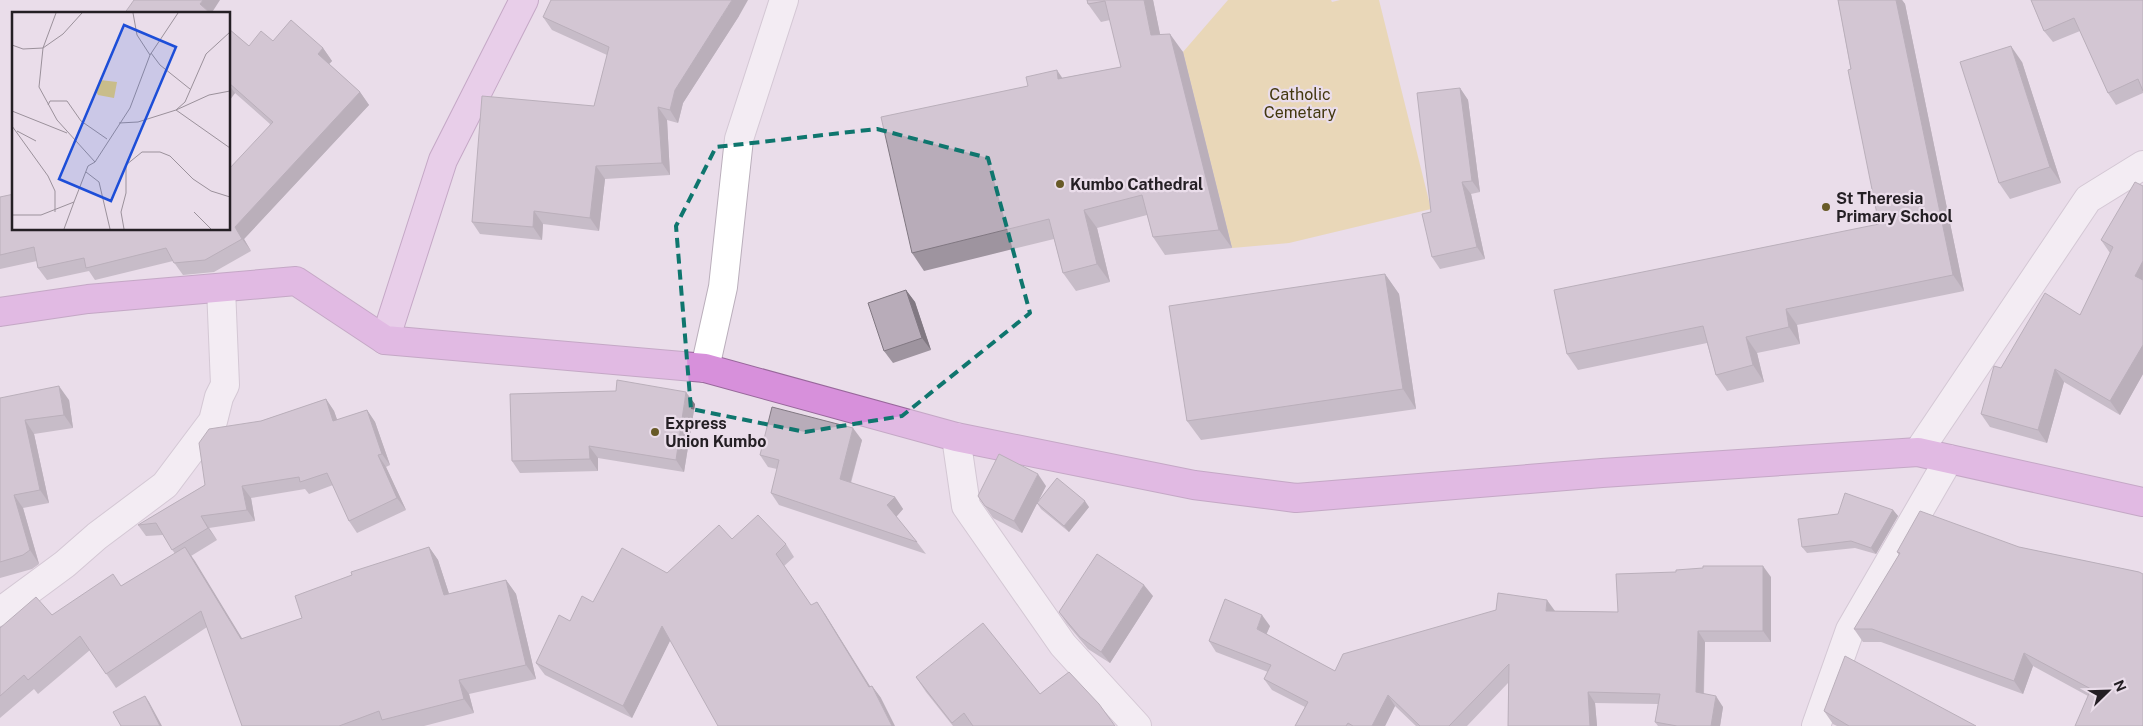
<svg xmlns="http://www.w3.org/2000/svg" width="2143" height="726" viewBox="0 0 2143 726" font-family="'Public Sans',sans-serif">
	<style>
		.green { fill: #e8d07d }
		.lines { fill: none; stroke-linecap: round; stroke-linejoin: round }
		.minor-casing { stroke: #baaebb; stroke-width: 30 }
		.major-casing { stroke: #98689b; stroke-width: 30 }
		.highway-casing { stroke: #98689b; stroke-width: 30 }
		.minor { stroke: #fff; stroke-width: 28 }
		.major { stroke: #e7bce9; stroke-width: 28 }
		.highway { stroke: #d790db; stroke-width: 28 }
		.wall { fill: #9e949f }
		.shaded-wall { fill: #817882 }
		.building { fill: #b8acb9; stroke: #817882 }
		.marked { fill: none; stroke: #0f766e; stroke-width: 4; stroke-dasharray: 10 6; stroke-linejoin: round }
		.poi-dot { fill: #685a27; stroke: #eaddea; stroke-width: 2 }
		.labels { text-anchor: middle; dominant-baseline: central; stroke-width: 4.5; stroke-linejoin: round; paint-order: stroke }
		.park-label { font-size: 16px; fill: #42370e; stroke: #eaddea }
		.poi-label { font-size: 16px; font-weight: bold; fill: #241f24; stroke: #eaddea; text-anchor: start }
		.inset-road { fill: none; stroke: #9b919b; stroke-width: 1 }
		.view { fill: #1d4ed8; fill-opacity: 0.15; stroke: #1d4ed8; stroke-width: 2.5 }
		.inset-edge { fill: none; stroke: #241f24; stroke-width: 2.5 }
	</style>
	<rect width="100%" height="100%" fill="#eaddea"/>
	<!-- green -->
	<path class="green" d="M1228,0H1331L1332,2L1340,0H1379L1431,209L1289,243L1232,248L1183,52Z"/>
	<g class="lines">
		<!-- minor casing -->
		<g class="minor-casing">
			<path id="minor" d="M705,368L723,287L739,139L784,0
				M956,437L966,506L1063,645L1137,726
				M1918,452L2088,199L2143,165
				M0,612L65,564L97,536L165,485L213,421L219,397L225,385L221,288
				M1816,726L1850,630L1949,459"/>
		</g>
		<!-- major casing -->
		<g class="major-casing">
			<path id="major" d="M385,340L443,160L524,0"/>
		</g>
		<!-- highway casing -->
		<g class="highway-casing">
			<path id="highway" d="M0,312L88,299L296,281L385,340L705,368L956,437L1194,485L1296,498L1602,473L1918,452L2143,502"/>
		</g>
		<!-- minor -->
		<use href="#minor" class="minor"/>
		<!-- major -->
		<use href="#major" class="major"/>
		<!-- highway -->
		<use href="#highway" class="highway"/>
	</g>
	<!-- wall -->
	<path class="wall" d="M1087,0H1153L1160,35L1183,52L1232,248L1165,255L1153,237L1147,215L1097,228L1110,282L1076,291L1063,273L1054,239L924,271L912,253L1062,78L1121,67L1110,20L1101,22L1088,4Z
		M1838,0H1902L1905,4L1964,291L1797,325L1800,344L1757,353L1764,382L1727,391L1716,375L1707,343L1578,370L1567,354L1879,224Z
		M2031,0H2143V93L2116,105L2108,93L2080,31L2053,42L2044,31Z
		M739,16L683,103L678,123L667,120L670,175L605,179L599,231L543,224L542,240L480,234L472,222L594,106L607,55L552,30L543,17Z
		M229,29L249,46L273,41L323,48L332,61L329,64L360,92L369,105L244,239L251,251L214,272L183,275L173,261L95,280L89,271L47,280L38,268L37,261L0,269V197L14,229H229L270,124L235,93L229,101Z
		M2022,62L2061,183L2010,199L1999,183Z
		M1460,88L1468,100L1480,192L1471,194L1485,259L1440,269L1432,257L1431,212Z
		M2143,186V374L2120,415L2064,382L2047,443L1990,427L1981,414L2001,368L2080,315L2110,253L2101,240Z
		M1385,274L1399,294L1416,409L1201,440L1187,421Z
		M906,290L915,302L931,350L893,363L884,351Z
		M0,398L69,400L73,428L34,434L49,503L23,508L39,564L32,569L0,578Z
		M326,399L334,411L337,420L367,410L375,422L390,465L386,467L406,510L357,533L349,521L333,485L309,494L305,489L251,498L255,521L209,528L217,540L191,556L242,639L302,618L352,575L429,547L438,560L449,594L506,580L516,594L536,679L469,694L474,713L424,726H242L207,627L116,688L90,650L38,694L34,689L0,718V628L52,615L121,586L175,554L163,535L146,536L138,525L205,485L261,421Z
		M695,404L684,472L598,458V471L520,473L512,461Z
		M862,440L851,483L895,497L903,509L896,517L917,542L926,554L779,505L771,493L777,469L768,467L760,455Z
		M1046,486L1039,500L1089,507L1069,532L1041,509L1037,503L1022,533L993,518L978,496Z
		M1893,510L1898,516L1876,554L1855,548L1807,553L1802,547Z
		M732,539L786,544L794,557L784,566L811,605L825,614L870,687L872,686L881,698L670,640L632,718L545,675L536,663L570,621L593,602L667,573Z
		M2019,547L2139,572L2088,696L2033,666L2023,694L1881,642H1863L1854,629L1899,555L1897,552Z
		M1771,577V642H1705L1704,694L1723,707L1720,726H1658L1655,722L1658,704L1595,703L1597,726H1508V683L1467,726H1416L1395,706L1385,726H1295L1305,707L1272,690L1264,679L1268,672L1216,652L1209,641L1270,626L1266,634L1335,671L1555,611L1618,612Z
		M1153,596L1110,663L1088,649L1067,624L1059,612Z
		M916,677L1040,694L1115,726H953L926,692Z
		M1824,711L1976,726H1837L1833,724Z"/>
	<!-- shaded-wall -->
	<path class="shaded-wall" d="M203,0H220L211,14L200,4Z
		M732,0H748L739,16L683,103L678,123L670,110L675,90Z
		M1144,0H1153L1164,53L1151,35Z
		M1896,0H1902L1905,4L1964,291L1953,275Z
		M1170,34L1183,52L1232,248L1219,230Z
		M2011,46L2022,62L2061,183L2050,167Z
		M323,48L332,61L327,66L318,54Z
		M1057,70L1069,88L1058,79Z
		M229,85L235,93L229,101Z
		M1460,88L1468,100L1480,192L1472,181Z
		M360,92L369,105L244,239L251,251L242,239L235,227Z
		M658,107L667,120L670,175L662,163Z
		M596,166L605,179L599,231L590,218Z
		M1462,182L1471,194L1485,259L1477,247Z
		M1084,210L1097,228L1110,282L1097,264Z
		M534,211L543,224L542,240L533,227Z
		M2143,261V287L2135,276Z
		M1385,274L1399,294L1416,409L1403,389Z
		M906,290L915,302L931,350L922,338Z
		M1786,309L1797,325L1800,344L1789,327Z
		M1746,337L1757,353L1764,382L1753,365Z
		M2143,345V374L2120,415L2110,401Z
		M2055,369L2064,382L2047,443L2038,430Z
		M59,386L69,400L73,428L64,415Z
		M686,392L695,404L684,472L676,460Z
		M326,399L334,411L342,433L333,421Z
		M367,410L375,422L390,465L382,454Z
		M25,420L34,434L49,503L40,490Z
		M853,428L862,440L848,491L840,479Z
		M589,446L598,458V471L590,459Z
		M378,455L386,467L406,510L397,498Z
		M1038,474L1046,486L1022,533L1014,521Z
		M242,486L251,498L255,521L247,510Z
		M14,495L23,508L39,564L30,550Z
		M895,497L903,509L896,517L887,505Z
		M1085,501L1089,507L1069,532L1064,526Z
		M1893,510L1898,516L1876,554L1871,548Z
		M201,516L217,540L208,528Z
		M185,547L195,561L251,653L241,639Z
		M429,547L438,560L454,609L444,595Z
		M1763,566L1771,577V642L1763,631Z
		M506,580L516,594L536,679L526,665Z
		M1144,585L1153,596L1110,663L1101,652Z
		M1547,600L1555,611H1546Z
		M817,602L825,614L878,699L869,687Z
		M1262,615L1270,626L1264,640L1257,629Z
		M662,626L671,639L632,718L623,706Z
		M1698,631L1705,642L1703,703L1696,692Z
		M2024,653L2033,666L2023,694L2014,681Z
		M459,680L469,694L474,713L464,699Z
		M872,686L881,698L895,726H892Z
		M1588,692L1595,703L1597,726H1590Z
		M1388,695L1395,706L1385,726H1372Z
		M145,696L149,702L162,726H160Z
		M1716,696L1723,707L1720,726H1711Z"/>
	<!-- building -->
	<path class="building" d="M134,0H203L200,4L211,14H124Z
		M551,0H732L675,90L670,110L658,107L662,163L596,166L590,218L534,211L533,227L472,222L482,96L594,106L609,47L543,17Z
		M1087,0H1144L1151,35L1170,34L1219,230L1153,237L1142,195L1084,210L1097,264L1063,273L1049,219L912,253L881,117L1028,86L1026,77L1057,70L1058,79L1121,67L1105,1L1088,4Z
		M1838,0H1896L1953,275L1786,309L1789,327L1746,337L1753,365L1716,375L1703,326L1567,354L1554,290L1879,224L1848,70L1851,69Z
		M2031,0H2143V91L2138,79L2108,93L2074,18L2044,31Z
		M291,20L323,48L318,54L360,92L235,227L242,239L205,260L174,263L166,248L86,268L84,258L38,268L34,247L0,255V197L14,194V229H229V169L273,122L229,83V29L249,46L261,31L273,41Z
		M2011,46L2050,167L1999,183L1960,62Z
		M1460,88L1472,181L1462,182L1477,247L1432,257L1422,214L1431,212L1417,93Z
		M2135,182L2143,186V261L2135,276L2143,280V345L2110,401L2055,369L2038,430L1981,414L1994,366L2001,368L2045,293L2080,315L2113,247L2101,240Z
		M1385,274L1403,389L1187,421L1169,306Z
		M906,290L922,338L884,351L868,303Z
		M617,380L686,392L676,460L589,446L590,459L512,461L510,394L616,391Z
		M59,386L64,415L25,420L40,490L14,495L30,550L23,555L0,562V398Z
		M326,399L333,421L367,410L382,454L378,455L397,498L349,521L327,473L300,482L299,477L242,486L247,510L201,516L208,528L172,550L156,523L138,525L205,485L199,443L209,429L261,421Z
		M772,407L853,428L840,479L895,497L887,505L917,542L771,493L779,460L760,455Z
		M999,454L1038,474L1014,521L985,506L978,496Z
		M1057,478L1085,501L1064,526L1037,503Z
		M1845,493L1893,510L1871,548L1851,541L1802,547L1798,519L1838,514Z
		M1920,511L2019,547L2139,572L2143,574V726H2075L2091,689L2024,653L2014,681L1872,629H1854L1900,553L1897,552Z
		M758,515L786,544L776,554L811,605L817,602L869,687L872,686L892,726H718L662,626L623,706L536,663L559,615L570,621L582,596L593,602L622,548L667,573L719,525L732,539Z
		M185,547L241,639L302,618L295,596L352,575L351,572L429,547L444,595L506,580L526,665L459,680L464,699L382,720L379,711L339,726H242L201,611L106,674L80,636L28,680L24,675L0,696V628L36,597L52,615L113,574L121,586Z
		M1097,554L1144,585L1101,652L1080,637L1059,612Z
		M1703,566H1763V631H1698L1696,692L1716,696L1711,726H1677L1655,722L1660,694L1588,692L1590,726H1508L1509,664L1449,726H1420L1388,695L1372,726H1353L1348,723L1346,726H1295L1308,702L1264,679L1271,665L1209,641L1225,599L1262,615L1257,629L1335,671L1343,654L1496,610L1498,593L1547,600L1546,611L1618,612L1616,574L1676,572V570L1703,568Z
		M983,623L1040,694L1069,672L1099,704L1115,726H973L964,713L952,723L916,677Z
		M1845,656L1976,726H1849L1824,711Z
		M145,696L160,726H121L113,712Z"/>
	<!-- marked area -->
	<path d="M0 0H2143V726H0ZM877,129L988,158L1030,313L902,416L805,432L691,409L676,226L716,147Z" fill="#eaddea" fill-opacity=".55" fill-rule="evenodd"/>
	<path class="marked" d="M877,129L988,158L1030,313L902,416L805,432L691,409L676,226L716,147Z"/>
	<!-- markers -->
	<g class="poi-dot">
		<circle cx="1060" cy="184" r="5"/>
		<circle cx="1826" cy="207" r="5"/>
		<circle cx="655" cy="432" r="5"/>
	</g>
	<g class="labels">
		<!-- park labels -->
		<g class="park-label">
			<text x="1300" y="94">Catholic<tspan x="1300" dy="18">Cemetary</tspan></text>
		</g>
		<!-- poi labels -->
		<g class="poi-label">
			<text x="1070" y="184">Kumbo Cathedral</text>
			<text x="1836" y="198">St Theresia<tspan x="1836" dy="18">Primary School</tspan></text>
			<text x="665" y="423">Express<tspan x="665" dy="18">Union Kumbo</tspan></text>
		</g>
	</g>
	<!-- overview -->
	<g transform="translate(12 12)">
		<rect width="218" height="218" fill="#eaddea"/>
		<path d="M88,68L105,70L102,86L86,83L84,79Z" fill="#e8d07d"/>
		<path class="inset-road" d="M44,1L31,36L27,75L45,108L83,150M121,1L125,23L138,43M218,20L194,42L173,90L164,98L218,136M0,33L11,37L31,36L51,22L70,1M139,41L148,53L178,77M36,93L38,89H55L69,109L95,127M0,99L55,121M107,111L126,110L164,98L197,83L218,79M0,114L36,164L43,179V200M5,119L24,129M74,160L87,170L98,217M182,200L199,217M0,203H29L62,190L76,154L83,150L118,96L138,43L166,1M52,217L62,190M112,217L109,200L114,181V153L130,140H148L158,144L181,167L199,179L218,185"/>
		<path class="view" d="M112,13L164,35L99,189L47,167Z"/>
		<rect width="218" height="218" class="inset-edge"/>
	</g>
	<!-- north arrow -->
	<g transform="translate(2108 691) rotate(67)" stroke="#eaddea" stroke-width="4" paint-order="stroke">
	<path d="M0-4L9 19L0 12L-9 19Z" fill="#241f24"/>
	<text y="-8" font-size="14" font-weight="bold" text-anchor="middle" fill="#241f24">N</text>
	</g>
</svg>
